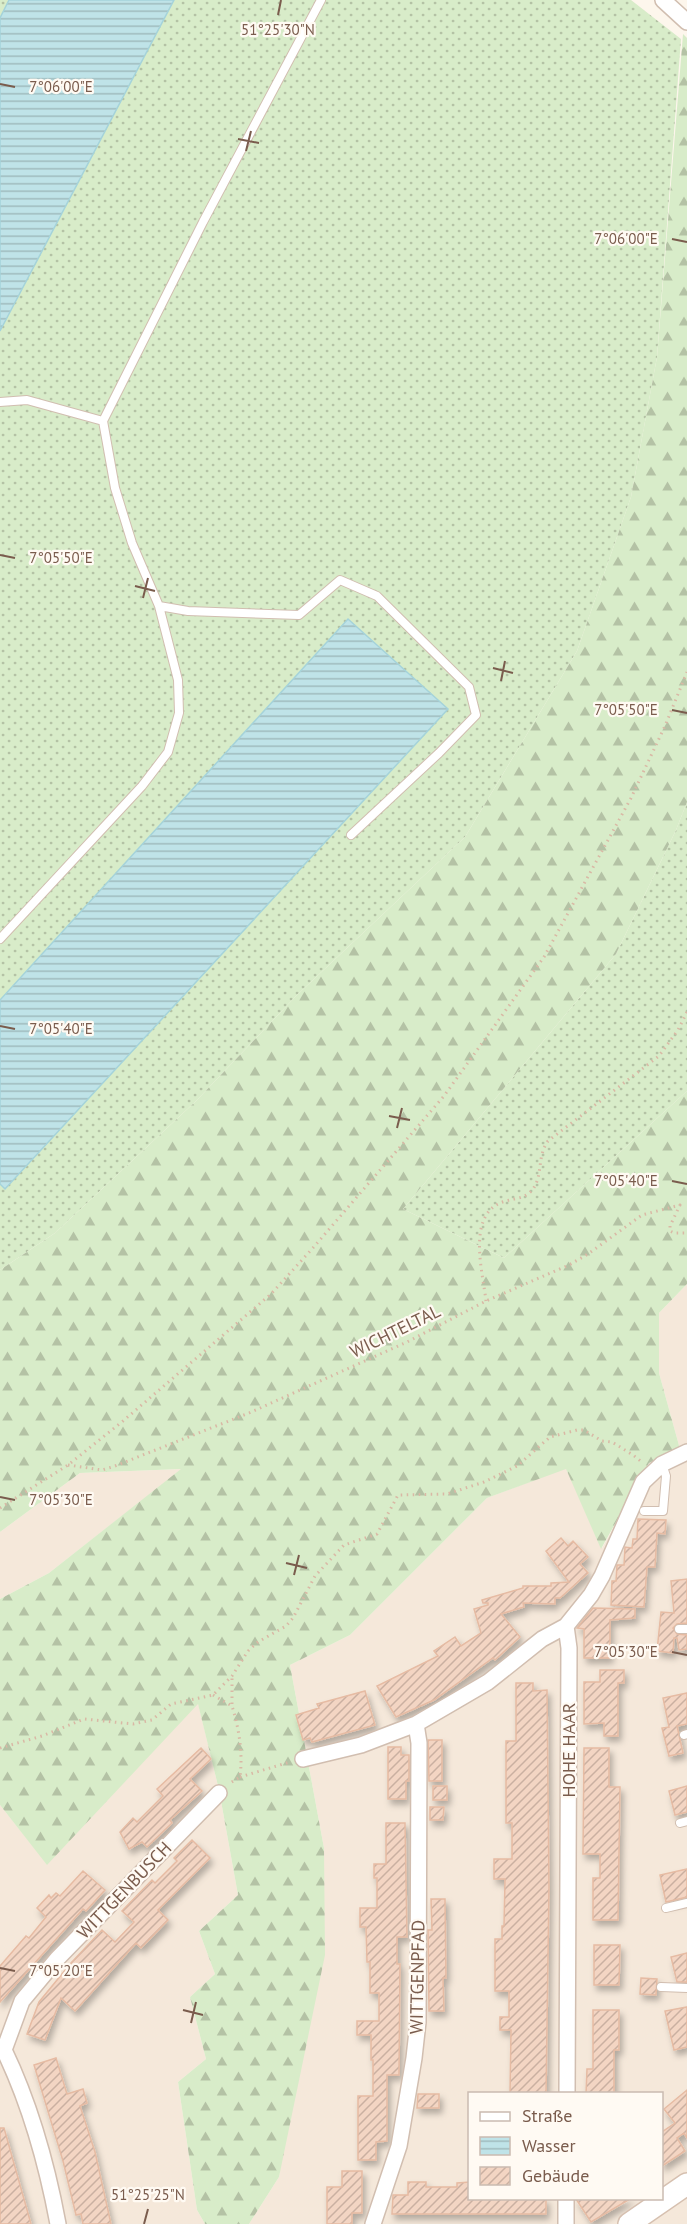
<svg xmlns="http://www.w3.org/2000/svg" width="687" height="2224" viewBox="0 0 687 2224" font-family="'PT Sans',sans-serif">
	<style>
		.residential { fill: #f5e8da; fill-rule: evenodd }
		.grass { fill: url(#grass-dots) }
		.forest { fill: url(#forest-firs) }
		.water { fill: url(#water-rules); stroke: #a5d3da; stroke-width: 1.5 }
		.building { fill: url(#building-hatch); stroke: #e6bba3; stroke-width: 1.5; filter: url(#shadow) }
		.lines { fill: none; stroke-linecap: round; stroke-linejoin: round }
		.lane-casing { stroke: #d1beb0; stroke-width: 10 }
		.street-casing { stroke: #d1beb0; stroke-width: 18 }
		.secondary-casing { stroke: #d6c0b0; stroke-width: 24 }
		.path { stroke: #d9b8a5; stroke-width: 3; stroke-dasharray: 1.5 4.5; stroke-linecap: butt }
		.lane { stroke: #fff; stroke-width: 8 }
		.street { stroke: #fff; stroke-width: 15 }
		.secondary { stroke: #fff; stroke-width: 21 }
		.ticks { fill: none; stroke: #7a5c4d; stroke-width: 2 }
		.labels { text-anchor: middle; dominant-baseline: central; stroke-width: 4.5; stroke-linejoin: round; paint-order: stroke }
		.street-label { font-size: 18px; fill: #7a5c4d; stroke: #fffaf3 }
		.ticks-label { font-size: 15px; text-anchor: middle; fill: #7a5c4d; stroke: #fffaf3; stroke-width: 4.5; stroke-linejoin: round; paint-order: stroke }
	</style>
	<defs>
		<pattern id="grass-dots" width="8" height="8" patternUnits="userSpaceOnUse" patternTransform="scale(1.5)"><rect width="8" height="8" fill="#d8ecc9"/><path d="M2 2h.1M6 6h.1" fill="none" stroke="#b4c2a5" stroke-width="1.8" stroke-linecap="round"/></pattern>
		<pattern id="forest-firs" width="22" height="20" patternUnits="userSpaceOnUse" patternTransform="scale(1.5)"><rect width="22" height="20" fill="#d8ecc9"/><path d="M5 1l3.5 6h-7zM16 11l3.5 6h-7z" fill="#b4c2a5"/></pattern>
		<pattern id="water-rules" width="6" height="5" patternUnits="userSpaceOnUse" patternTransform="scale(1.5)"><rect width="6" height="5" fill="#bfe3e8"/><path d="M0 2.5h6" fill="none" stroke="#a0bbbe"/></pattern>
		<pattern id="building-hatch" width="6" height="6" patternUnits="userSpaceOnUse" patternTransform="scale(1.5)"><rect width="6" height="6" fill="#f3d5c3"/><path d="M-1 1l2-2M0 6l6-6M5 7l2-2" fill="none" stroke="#cab0a1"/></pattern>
		<filter id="shadow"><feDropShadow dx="3" dy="5" stdDeviation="3" flood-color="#0004"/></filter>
	</defs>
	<rect width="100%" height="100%" fill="#fdf6ec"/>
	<!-- residential -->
	<path class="residential" d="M687,1284V2224H249L279,2177L324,1848L290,1665L350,1635L487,1498L566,1468L602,1548L650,1463L680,1449L659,1373V1313ZM470,2094H662V2198H470Z
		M182,1469L49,1573L0,1599V1532L80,1473Z
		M198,1703L219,1790L238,1895L199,1931L215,1974L190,1997L206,2059L178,2082L197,2210L205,2224H0V1805L47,1864Z"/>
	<!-- grass -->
	<path class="grass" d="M0,0H631L681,39L657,357L631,497L577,651L465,837L297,995L196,1101L55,1233L0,1270Z
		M687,802V1091L504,1258L403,1209L616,954L676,830Z"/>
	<!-- forest -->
	<path class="forest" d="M683,34L687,38V802L676,830L616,954L403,1209L504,1258L687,1091V1284L659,1313V1373L680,1449L649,1463L601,1549L566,1469L487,1498L350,1635L290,1665L324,1848L325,1955L279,2177L249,2224H205L197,2210L178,2082L206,2059L190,1997L215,1974L199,1931L238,1895L219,1790L198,1704L47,1865L0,1805V1599L49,1573L181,1469L80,1473L0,1532V1270L55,1233L196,1101L297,995L465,837L577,651L631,497L657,357Z"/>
	<!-- water -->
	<path class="water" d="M9,0H174L0,331V18Z
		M348,619L448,709L5,1189L0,1184V1000Z"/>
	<!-- building -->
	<path class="building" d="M638,1519L666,1520L665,1534L657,1533L655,1567H647L644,1607L611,1605L612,1581H616L617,1565H624L625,1547L632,1548L633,1539H637Z
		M561,1538L568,1546L573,1541L588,1557L580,1564L588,1573L560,1598H555V1604L523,1603L524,1607L501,1614L520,1637L495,1660L493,1658L434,1700L396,1717L377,1686L438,1656L434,1651L455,1637L461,1646L481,1633L474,1609L488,1605V1603H483L482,1600L523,1588V1586H551V1583L569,1582L546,1551Z
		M687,1579V1623L677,1624L673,1628L677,1634L687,1635V1649L679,1650L677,1638H674L673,1653L657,1651L661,1612L674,1613L671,1581Z
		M593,1608L635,1609V1618L610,1620V1658H584V1629L577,1628Z
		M600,1670H624V1683H618V1736H604V1723L584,1724V1682H600Z
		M516,1683H533V1691L547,1690L549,1888L546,2094H510L511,2030H500V2017H509V1991H495V1939H502V1926H504L505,1879H494V1859H512V1823H506V1741H516Z
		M365,1691L375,1725L312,1742L310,1738L303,1740L296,1715L319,1708L317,1704Z
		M687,1693V1724L677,1726L683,1753L669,1756L662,1728L669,1727L663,1698Z
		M428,1740H442V1781H429Z
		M388,1747H401V1755H409V1781H406V1799H388Z
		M201,1748L211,1759L190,1779L202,1791L170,1820L172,1823L147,1847L142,1842L129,1849L120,1832L133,1818L137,1822L163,1796L157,1789Z
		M584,1748H609V1787H620L618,1920H593V1878H600V1854H583Z
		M433,1786H447V1800H433Z
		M687,1786V1812L675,1815L669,1791Z
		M430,1807H444L443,1820H430Z
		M386,1823H405L407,1937H397V1964H400L399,2075H387V2141L376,2142V2160H358V2096H373V2060H371V2035H357V2021H379V1993H370V1962H367L366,1927H360V1908H377V1878H374V1864H386Z
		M192,1840L210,1858L158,1910L168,1920L141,1948L136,1943L75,2011L61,1998L45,2040L27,2034L39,2002L71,1963L102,1930L115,1942L134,1922L122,1911L152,1880L155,1883L177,1861L174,1858Z
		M687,1869V1897L666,1902L660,1875Z
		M83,1871L105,1890L86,1911L83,1909L0,2002V1966L26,1936L29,1938L46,1917L37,1908L49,1895L51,1898L56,1893L60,1896Z
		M431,1899H445L446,1978H443L444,2011H429L428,1930H432Z
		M594,1945H620L619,1985H594Z
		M687,1953V1982H677L671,1957Z
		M641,1978L657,1979L656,1995L640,1994Z
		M687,2007V2047L674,2050L665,2011Z
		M593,2010H619V2050H614V2094H586L587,2069H593Z
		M56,2058L67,2094L83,2089L87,2103L80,2106L95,2152L111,2224H83L81,2214L76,2215L63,2161L34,2065Z
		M687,2090V2138L684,2133L677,2138L685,2151L662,2166V2132L675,2123L664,2109Z
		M418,2094H439V2108H417Z
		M0,2128H4L31,2224H0Z
		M342,2171H362V2213H352V2224H327V2187H342Z
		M408,2182H426V2187H457V2183L470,2182V2199H546V2214H392L393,2195H408Z
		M576,2199H630L591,2222Z"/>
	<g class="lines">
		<!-- lane casing -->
		<g class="lane-casing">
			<path id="lane" d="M321,0L203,222L103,421L115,488L132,543L159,606L188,611L299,615L340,580L377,596L469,687L476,715L439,753L351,835
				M0,402L27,400L103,421
				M0,939L142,786L168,752L179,713L178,680L159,606
				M644,1511H663L666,1476L662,1464
				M679,1629H687
				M684,1735L687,1734
				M680,1823L687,1821
				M666,1908L687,1903
				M661,1987L687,1988"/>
		</g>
		<!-- street casing -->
		<g class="street-casing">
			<path id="street" d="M663,0L687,22
				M303,1759L361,1745L416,1724L488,1682L542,1639L566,1626
				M4,2050C30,2104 47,2165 58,2224
				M0,2051L4,2050L22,2001L57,1959L219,1793
				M567,2094L569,1648L566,1626L591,1595L602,1576L643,1482L662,1464L687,1452
				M373,2224L399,2146L414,2058L418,2022L419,1743L416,1724
				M566,2224V2198"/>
		</g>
		<!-- secondary casing -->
		<g class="secondary-casing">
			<path id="secondary" d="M629,2224L687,2184"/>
		</g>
		<!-- path -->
		<path class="path" d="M486,1301C483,1273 467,1218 500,1203C511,1198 525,1200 533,1189C543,1175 537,1156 548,1141L659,1056L678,1030L687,1012
			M68,1465L102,1470L115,1466L249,1413L407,1342L486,1301L569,1265L588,1254L642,1215L680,1205L670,1226V1231L674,1233H687
			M0,1508L68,1465L123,1421L271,1294L312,1249L444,1096L544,957L631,798L665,726L687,672
			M213,1695L232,1706C239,1729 243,1752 240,1777L230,1783
			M232,1704V1676
			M0,1748L42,1736L84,1719L133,1724L152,1720L171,1704L213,1695L232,1676L248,1651L258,1642L286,1626L293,1618L315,1576L344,1545L377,1534L398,1495L447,1494L484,1482L517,1466L550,1437L577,1430H584L602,1441L612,1442L633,1455L643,1463
			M240,1777L290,1762"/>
		<!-- lane -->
		<use href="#lane" class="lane"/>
		<!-- street -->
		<use href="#street" class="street"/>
		<!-- secondary -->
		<use href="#secondary" class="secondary"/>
	</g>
	<!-- ticks -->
	<path class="ticks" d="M278,15L281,0M0,84L15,87M238,139L259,143M246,151L251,131M672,239L687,242M0,555L15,558M135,586L155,591M143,598L148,578M493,668L513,673M501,681L505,661M672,710L687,713M0,1026L15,1029M389,1116L410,1120M397,1128L402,1108M672,1181L687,1184M0,1497L15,1500M286,1563L307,1568M294,1575L299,1555M672,1652L687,1655M0,1968L15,1971M183,2010L203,2015M191,2023L196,2002M144,2224L148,2209"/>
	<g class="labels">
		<!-- street labels -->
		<g class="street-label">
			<text transform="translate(395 1331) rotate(-26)">WICHTELTAL</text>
			<text transform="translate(568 1750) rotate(-90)">HOHE HAAR</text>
			<text transform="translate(124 1890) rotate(-46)">WITTGENBUSCH</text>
			<text transform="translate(417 1977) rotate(-89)">WITTGENPFAD</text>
		</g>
	</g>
	<g class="ticks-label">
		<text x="278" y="35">51°25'30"N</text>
		<text x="61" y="92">7°06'00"E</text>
		<text x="626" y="244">7°06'00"E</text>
		<text x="61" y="563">7°05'50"E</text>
		<text x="626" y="715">7°05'50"E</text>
		<text x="61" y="1034">7°05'40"E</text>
		<text x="626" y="1186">7°05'40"E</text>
		<text x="61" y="1505">7°05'30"E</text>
		<text x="626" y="1657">7°05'30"E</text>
		<text x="61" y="1976">7°05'20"E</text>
		<text x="148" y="2200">51°25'25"N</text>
	</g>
	<!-- legend -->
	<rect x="468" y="2092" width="195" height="108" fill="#fffaf3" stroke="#cabbb1" stroke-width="1.5"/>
	<rect x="480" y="2112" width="30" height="9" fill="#ffffff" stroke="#cabbb1" stroke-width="1.5"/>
	<text x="522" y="2122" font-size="18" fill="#7a5c4d">Straße</text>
	<rect x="480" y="2137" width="30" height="18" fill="url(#water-rules)" stroke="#cabbb1" stroke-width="1.5"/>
	<text x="522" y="2152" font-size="18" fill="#7a5c4d">Wasser</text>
	<rect x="480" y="2167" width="30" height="18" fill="url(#building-hatch)" stroke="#cabbb1" stroke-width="1.5"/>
	<text x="522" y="2182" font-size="18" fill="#7a5c4d">Gebäude</text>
</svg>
